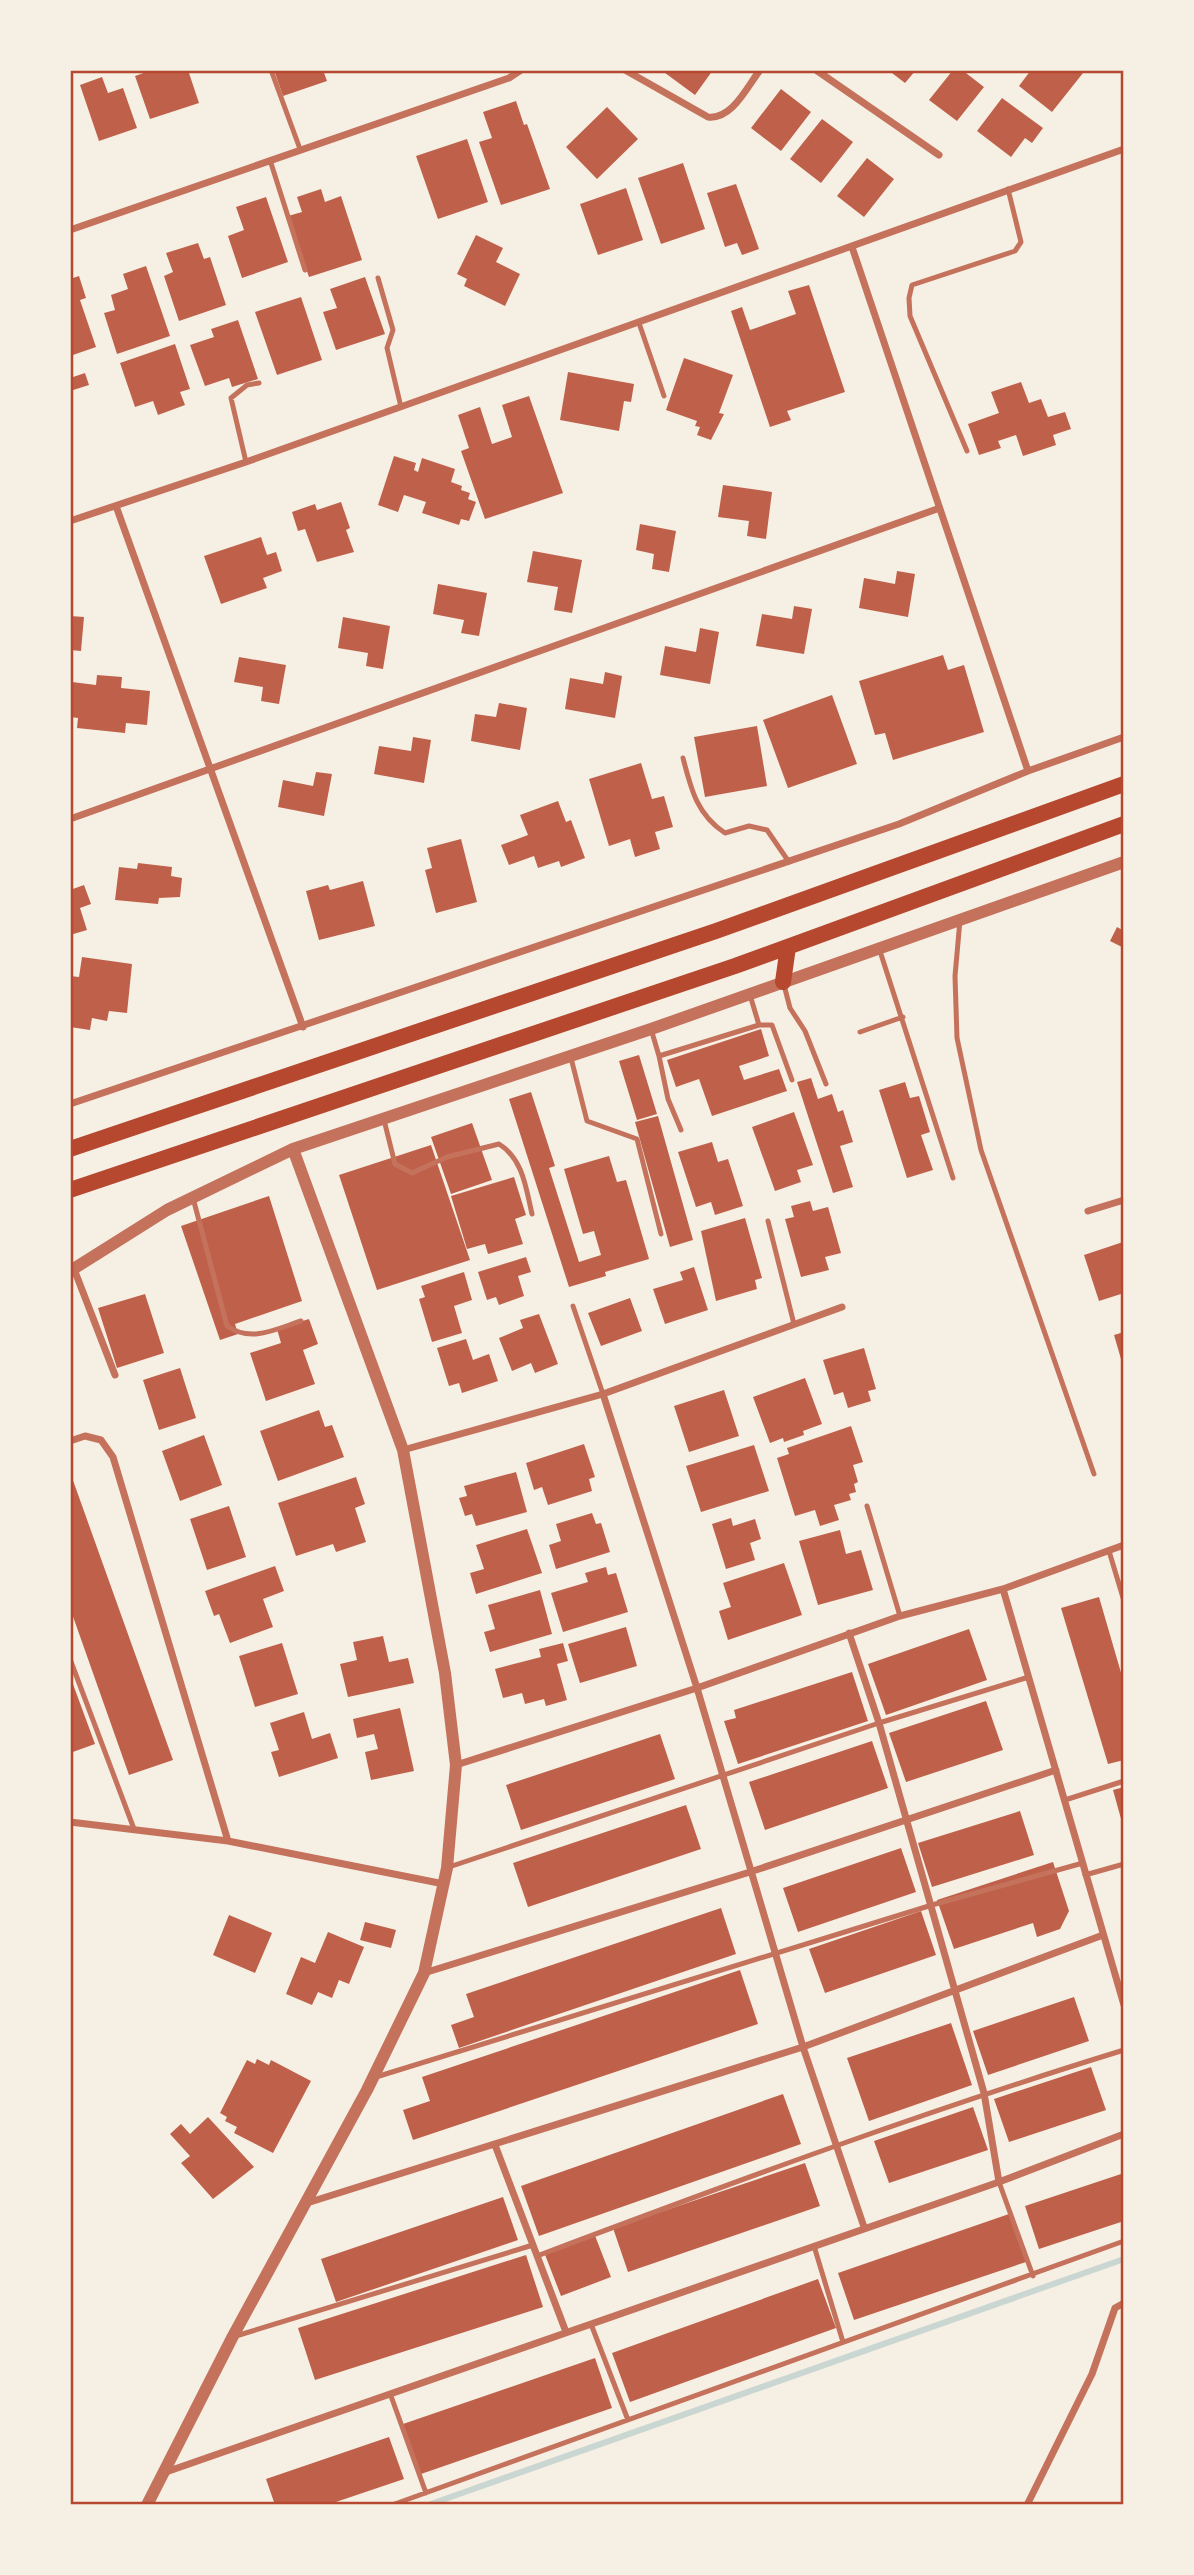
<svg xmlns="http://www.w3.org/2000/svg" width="1194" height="2575" viewBox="0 0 1194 2575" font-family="'Fira Sans',sans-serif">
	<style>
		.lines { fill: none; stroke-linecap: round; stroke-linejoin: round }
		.stream { stroke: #c9d6d2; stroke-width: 6 }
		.building { fill: #bf614a }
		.service { stroke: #c5725c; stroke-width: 5 }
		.minor { stroke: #c5725c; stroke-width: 7 }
		.tertiary { stroke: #c5725c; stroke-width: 12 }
		.trunk { stroke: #b5482f; stroke-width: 16 }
		.neatline { fill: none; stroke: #b5482f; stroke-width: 2.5 }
	</style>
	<rect width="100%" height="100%" fill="#f6efe4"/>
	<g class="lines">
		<!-- stream -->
		<path class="stream" d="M428,2505L1124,2259"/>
	</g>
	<!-- building -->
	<path class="building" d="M152,70H188L199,103L150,119L135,76Z
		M274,70H323L327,81L283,96Z
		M661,70H713L695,95Z
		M888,70H916L905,83Z
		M953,70H962L984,87L957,121L929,100Z
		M1031,70H1079L1083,73L1052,112L1019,86Z
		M102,77L108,93L123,88L137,128L99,141L80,85Z
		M781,89L811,112L781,151L751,128Z
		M1002,98L1043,128L1032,143L1025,138L1011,157L977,131Z
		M516,101L524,125L527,124L550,189L501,205L479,142L492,138L483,112Z
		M607,107L638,139L597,179L566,147Z
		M822,119L853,142L821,183L790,159Z
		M467,139L488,202L438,219L416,156Z
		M867,158L894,179L864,217L837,196Z
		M683,163L705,229L661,244L638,178Z
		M736,184L759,249L742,255L737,243L725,247L707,193Z
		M626,188L643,240L598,255L580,204Z
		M321,189L325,202L341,196L362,260L309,277L288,216L302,212L297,197Z
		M266,197L288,262L242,278L228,236L244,230L236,207Z
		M476,235L503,248L496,262L520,274L505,306L464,286L467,279L457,274Z
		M198,243L204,259L210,257L226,305L179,321L164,276L173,272L166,253Z
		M146,266L170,336L117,354L104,313L115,310L111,295L128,289L123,274Z
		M79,276L86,298L80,300L96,347L70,356V279Z
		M365,277L385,334L336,350L323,312L337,308L330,289Z
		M809,285L845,392L787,411L791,420L770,427L731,311L742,307L750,330L796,314L788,291Z
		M301,297L322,360L277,375L255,312Z
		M238,320L258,379L232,387L229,378L205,386L190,345L214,337L211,329Z
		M175,344L190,389L180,392L185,405L158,415L153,401L135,407L120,363Z
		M684,358L733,375L719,413L724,414L711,440L697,435L700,427L695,426L697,421L666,410Z
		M568,372L634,384L631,402L624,401L619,431L560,420Z
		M85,373L89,385L70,391V378Z
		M1021,382L1029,403L1041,399L1048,417L1065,412L1071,429L1053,435L1056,445L1023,456L1016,435L998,441L1001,448L979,455L968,424L999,413L991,392Z
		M529,396L563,493L485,519L461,451L469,448L458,415L480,407L492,444L512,437L502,405Z
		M394,456L416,463L414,470L418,472L422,458L455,469L451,482L462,486L461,490L470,493L468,499L476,502L469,521L461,519L459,525L422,513L426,502L404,495L398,512L378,505Z
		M723,485L772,492L766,539L747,536L749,521L718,517Z
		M341,502L350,528L346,530L354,552L317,562L305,529L298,531L292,512L315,504L317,510Z
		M640,524L676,531L669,572L652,569L654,554L636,550Z
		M261,537L267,555L276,552L282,571L263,578L267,588L221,604L204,556Z
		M533,551L582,560L572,613L554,610L558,587L527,582Z
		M897,571L915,574L908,617L859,608L864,578L895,584Z
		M438,584L487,593L479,636L461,633L464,620L433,614Z
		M794,606L812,609L804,654L756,646L762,614L792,619Z
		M70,616L84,617L81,651L70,650Z
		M343,617L390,626L383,669L366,666L368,653L338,648Z
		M700,628L719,632L710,684L660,675L665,646L696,652Z
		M943,655L948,670L964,665L984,732L893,760L885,733L875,735L859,681Z
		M239,657L286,665L279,704L261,701L263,687L234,682Z
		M605,672L622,676L615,718L565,709L570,678L603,684Z
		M97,675L122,677L121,688L150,691L147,725L126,723L125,733L77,728L78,718L70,717L72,682L96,685Z
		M832,695L857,764L788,788L763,720Z
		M499,703L527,708L520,750L471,741L475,714L496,717Z
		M757,726L767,786L705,797L694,737Z
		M413,737L431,740L424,783L374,774L379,746L411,751Z
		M641,763L652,799L664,796L673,827L655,832L660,849L635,857L630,839L609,846L589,779Z
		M316,772L332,774L324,816L278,807L283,780L313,786Z
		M558,801L566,822L571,820L585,858L561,867L559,861L538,868L534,856L509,865L501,845L528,835L520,815Z
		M461,839L477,902L436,913L425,870L432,868L427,848Z
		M138,863L172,867L171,876L182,878L180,897L159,898L158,904L115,900L119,867L137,869Z
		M363,881L375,926L319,940L306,891L328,885L330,890Z
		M84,885L91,904L80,908L87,930L70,935V890Z
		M1117,927L1124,931V948L1110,941Z
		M82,957L132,964L127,1013L109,1011L107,1021L92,1018L90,1030L70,1027V976L79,977Z
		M761,1029L769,1056L739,1066L744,1080L779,1069L787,1091L712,1116L699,1079L676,1087L667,1060Z
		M639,1055L657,1114L637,1120L619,1061Z
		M811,1078L818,1099L832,1094L838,1112L843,1110L853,1142L840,1146L853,1187L833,1193L797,1082Z
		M905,1082L910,1098L919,1096L930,1132L921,1135L933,1170L907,1178L879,1090Z
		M531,1092L555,1166L549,1168L579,1262L601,1255L594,1231L583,1234L564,1169L609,1156L617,1182L626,1180L649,1259L605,1272L606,1276L569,1287L509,1099Z
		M794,1112L813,1165L797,1170L801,1182L775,1191L752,1127Z
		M658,1116L693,1240L670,1247L635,1122Z
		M472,1123L492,1180L451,1194L431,1137Z
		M712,1142L718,1162L728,1159L743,1206L715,1215L711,1202L696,1207L678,1152Z
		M431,1145L470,1260L377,1290L339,1175Z
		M514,1177L526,1215L515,1219L523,1244L488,1254L485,1244L467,1249L451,1196Z
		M269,1196L302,1301L235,1324L238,1334L220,1340L181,1226Z
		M810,1201L813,1211L828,1207L841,1253L825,1257L829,1270L801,1277L785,1219L794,1217L791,1206Z
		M745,1218L762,1278L755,1280L757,1289L716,1301L701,1231Z
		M1123,1242L1124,1293L1099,1301L1084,1255Z
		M526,1257L531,1272L518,1276L524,1296L499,1305L496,1297L487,1300L478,1272Z
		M694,1267L708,1310L665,1324L653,1289L683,1280L680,1272Z
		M464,1272L472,1300L454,1306L462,1333L432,1342L419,1299L425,1297L421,1286Z
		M145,1294L164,1353L117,1368L98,1308Z
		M630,1298L642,1331L601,1346L588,1313Z
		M539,1314L558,1364L535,1373L531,1363L512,1371L499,1338L523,1328L520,1320Z
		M309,1319L318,1344L303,1350L315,1384L266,1401L250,1353L281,1343L277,1329Z
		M1124,1332V1358L1121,1359L1114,1335Z
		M466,1339L473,1360L489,1354L498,1381L462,1393L459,1383L449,1386L437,1348Z
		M864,1348L876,1389L868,1391L871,1401L848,1408L843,1392L834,1395L823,1360Z
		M180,1368L196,1418L159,1430L143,1380Z
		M805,1378L822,1424L803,1431L804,1435L784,1442L783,1438L770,1443L753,1397Z
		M724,1390L739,1436L689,1452L674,1406Z
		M319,1410L325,1427L332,1425L344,1457L278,1481L260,1431Z
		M851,1426L863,1462L853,1465L858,1482L854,1484L856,1492L849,1494L851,1500L834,1505L839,1520L820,1526L815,1510L795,1516L777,1458L789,1454L787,1448Z
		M204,1435L222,1485L180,1501L162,1451Z
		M584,1444L595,1477L589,1479L592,1491L548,1505L542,1487L534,1490L526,1463Z
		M754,1445L769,1491L701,1512L686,1466Z
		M70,1472L173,1760L129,1775L70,1608Z
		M516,1472L527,1512L476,1526L472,1514L465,1516L459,1498L467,1496L464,1486Z
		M356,1477L365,1504L355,1508L366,1542L336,1552L333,1544L296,1556L278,1503Z
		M229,1506L246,1557L207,1570L190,1519Z
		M592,1513L596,1524L601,1523L610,1552L556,1569L549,1545L561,1541L556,1524Z
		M731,1518L733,1526L755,1519L761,1539L750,1543L755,1560L726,1569L712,1524Z
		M527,1529L542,1573L476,1594L470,1573L484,1569L476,1545Z
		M840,1530L846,1554L861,1550L873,1590L818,1605L799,1541Z
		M784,1563L802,1615L728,1640L719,1611L731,1607L723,1583Z
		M275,1566L284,1591L263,1599L273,1627L230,1643L219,1614L214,1616L205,1591Z
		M606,1567L608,1575L616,1573L628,1612L563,1632L551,1593L588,1582L585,1573Z
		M540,1590L552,1634L490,1652L484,1632L495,1629L488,1605Z
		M1099,1597L1124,1683V1760L1108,1764L1061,1608Z
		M626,1627L637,1666L580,1683L568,1644Z
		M969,1629L987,1680L886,1715L868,1664Z
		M383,1636L389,1662L408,1658L414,1683L348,1697L340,1664L357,1660L353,1642Z
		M282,1643L298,1694L255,1707L239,1656Z
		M563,1643L568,1661L557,1664L567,1700L546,1706L544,1699L525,1704L522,1693L503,1698L495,1669L541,1657L539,1649Z
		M852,1672L868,1721L738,1764L724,1721L736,1718L734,1710Z
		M70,1676L95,1744L70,1753Z
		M986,1701L1003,1750L906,1782L889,1733Z
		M400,1708L414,1771L371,1780L365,1752L378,1749L374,1734L357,1738L353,1719Z
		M304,1712L312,1739L330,1733L338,1758L279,1777L271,1752L279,1750L270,1723Z
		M660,1734L675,1779L521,1830L506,1785Z
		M872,1741L888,1788L765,1830L749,1782Z
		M1124,1787V1826H1123L1113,1790Z
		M686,1805L701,1849L528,1907L513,1863Z
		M1020,1811L1034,1855L932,1887L918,1843Z
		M901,1848L916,1892L798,1932L783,1888Z
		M1053,1862L1069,1911L1060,1929L1037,1937L1033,1923L954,1949L937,1900Z
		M721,1908L736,1954L459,2048L451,2025L474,2017L466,1994Z
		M921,1911L936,1955L825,1993L809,1949Z
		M229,1915L272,1933L255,1973L213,1955Z
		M365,1922L396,1930L391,1948L360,1940Z
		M328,1932L364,1947L349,1984L339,1980L332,1998L318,1992L312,2005L286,1994L301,1957L315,1963Z
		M740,1970L758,2024L413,2140L403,2110L430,2101L422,2077Z
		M1074,1997L1089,2041L988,2075L973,2031Z
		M951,2023L972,2085L869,2121L847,2058Z
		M257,2059L269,2065L271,2060L311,2081L273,2153L234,2133L237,2127L225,2121L227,2117L220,2113L247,2060L255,2064Z
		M1091,2067L1106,2110L1009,2142L994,2099Z
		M783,2094L801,2144L539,2236L521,2186Z
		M973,2107L988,2150L889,2183L874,2141Z
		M208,2117L254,2167L213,2199L181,2163L190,2156L170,2134L181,2124L190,2134Z
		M805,2163L820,2206L628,2272L613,2228Z
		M1124,2173V2221L1039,2249L1025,2206Z
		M503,2197L518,2240L336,2302L321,2259Z
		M1009,2214L1026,2262L854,2320L838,2273Z
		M594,2233L611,2277L561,2296L544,2252Z
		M526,2255L543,2307L315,2380L298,2328Z
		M818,2279L836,2328L630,2402L612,2353Z
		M595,2358L612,2408L421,2474L403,2424Z
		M389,2437L404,2479L327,2505H275L266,2479Z"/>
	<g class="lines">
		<!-- service -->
		<path class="service" d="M271,70L300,149
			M270,160L305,270
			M378,278L393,330L387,348L401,407
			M639,323L664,396
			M967,451L910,316L909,298L912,285L1015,251L1021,242L1008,189
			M246,462L231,398L247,385L259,383
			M683,758C691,789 697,815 725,833L749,826L767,830L789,862
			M960,920L955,976L957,1038L981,1150L1094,1474
			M879,948L953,1178
			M784,985L790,1008L805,1031L826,1084
			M759,1025H772L792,1080
			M651,1029L659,1056
			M860,1032L903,1017
			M571,1058L587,1121L637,1139L661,1234
			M384,1120L395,1164L412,1173L447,1157L499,1144C523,1159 526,1188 532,1214
			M681,1130L668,1099L659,1056L759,1025L750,995
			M193,1198L227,1326C251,1343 276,1329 301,1321
			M768,1221L794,1324
			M573,1306L603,1394
			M867,1506L900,1616
			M1109,1551L1124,1601
			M70,1659L134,1829
			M1065,1800L1124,1781
			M449,1867L879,1723L1029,1677
			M1085,1875L1124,1864
			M376,2077L932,1905L1083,1863
			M999,2182L1033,2276
			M814,2246L843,2342
			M537,2256C731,2183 925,2111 1124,2050
			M591,2324L628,2420
			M236,2336L533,2245
			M391,2396L426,2493
			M392,2505L1124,2241"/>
		<!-- minor -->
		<path class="minor" d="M625,70L708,117C732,120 747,87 760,70
			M816,70L939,155
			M70,230L509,78L521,70
			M852,247L1028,771
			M116,506L303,1027
			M70,521L246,462L1124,149
			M70,819L937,509
			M70,1104L899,824L1028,771L1124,737
			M1088,1211L1124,1200
			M74,1269L115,1375
			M603,1394L697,1688L803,2047L864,2227
			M70,1441L85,1436L101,1440L113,1457L228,1841
			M403,1450L603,1394L842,1307
			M1003,1589L1124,2005
			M849,1633L879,1723L984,2093L999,2182
			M456,1765L697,1688L900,1616L1003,1589L1124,1545
			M70,1822L228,1841L444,1884
			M424,1973L750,1872L1056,1770
			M495,2145L566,2332
			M307,2203L803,2047L1103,1935
			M166,2472L999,2182L1124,2134
			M1027,2505L1092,2374L1115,2308L1124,2303"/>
		<!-- tertiary -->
		<path class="tertiary" d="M70,1271L167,1210L293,1149L651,1029L1124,862
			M147,2505L233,2336L367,2090L424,1973L447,1868L456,1765L445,1673L403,1450L293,1149"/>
		<!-- trunk -->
		<path class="trunk" d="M783,982L788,947
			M70,1149L716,931L1124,784
			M70,1190L735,966L1124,824"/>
	</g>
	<!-- border -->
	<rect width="1194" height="2575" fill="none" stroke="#f6efe4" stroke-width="144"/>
	<rect x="72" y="72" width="1050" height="2431" class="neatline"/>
</svg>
